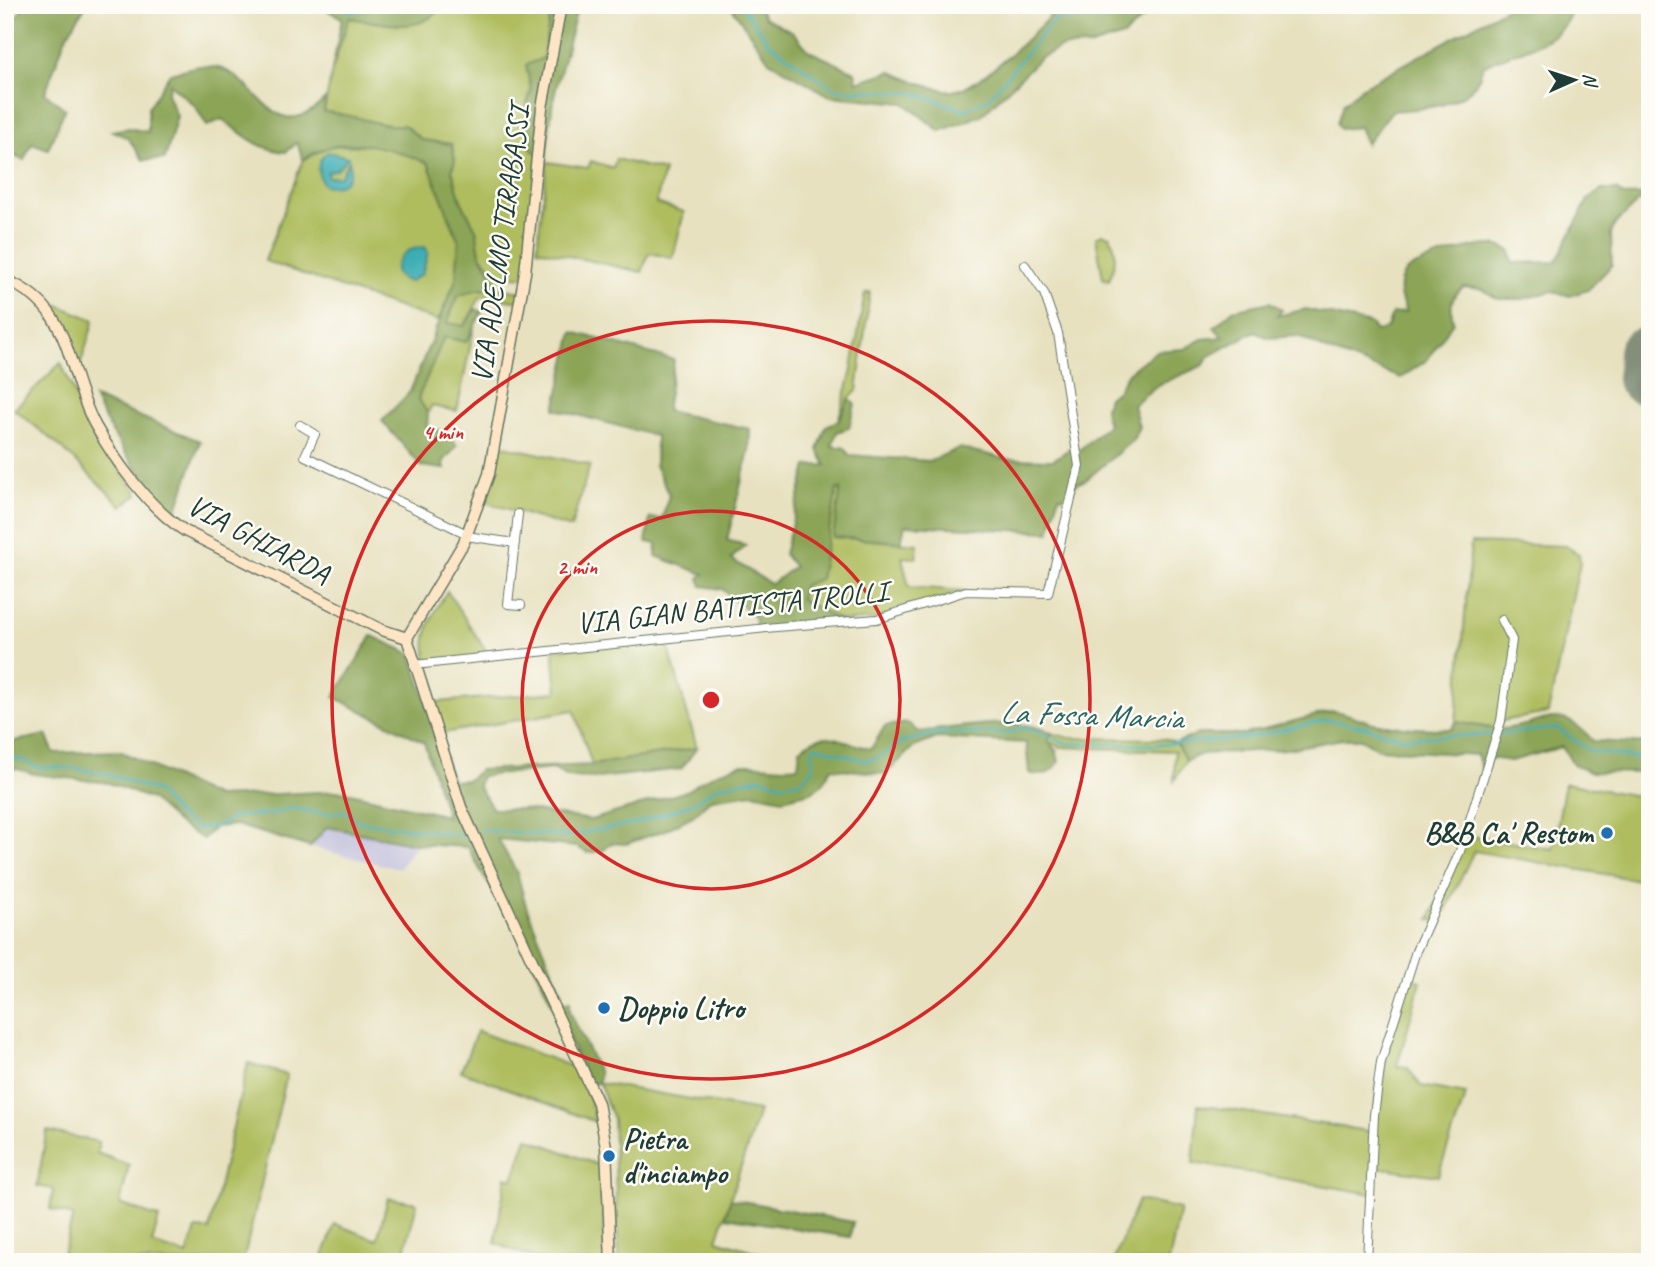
<svg xmlns="http://www.w3.org/2000/svg" width="1655" height="1267" viewBox="0 0 1655 1267" font-family="Caveat,sans-serif">
	<style>
		.industrial { fill: #c3c1db }
		.green { fill: #afbd5f; stroke: #677d4a; stroke-width: 2 }
		.forest { fill: #8ba456; stroke: #557045; stroke-width: 2 }
		.water { fill: #3badb3; stroke: #2d7574; stroke-width: 2 }
		.lines { fill: none; stroke-linecap: round; stroke-linejoin: round }
		.stream { stroke: #3badb3; stroke-width: 2.5 }
		.runway { stroke: #838f7a; stroke-width: 52 }
		.street-casing { stroke: #657665; stroke-width: 10 }
		.secondary-casing { stroke: #657665; stroke-width: 13 }
		.street { stroke: #fff; stroke-width: 8 }
		.secondary { stroke: #fde5c5; stroke-width: 10 }
		.ring { fill: none; stroke: #d62828; stroke-width: 3.5 }
		.poi-dot { fill: #1f6fb2; stroke: #fdfcf7; stroke-width: 2.5 }
		.labels { text-anchor: middle; dominant-baseline: central; stroke-width: 5; stroke-linejoin: round; paint-order: stroke }
		.street-label { font-size: 30px; fill: #1f3d34; stroke: #fdfcf7 }
		.poi-label { font-size: 30px; font-weight: bold; fill: #1f3d34; stroke: #fdfcf7; text-anchor: start }
		.water-label { font-size: 32px; font-style: italic; fill: #296460; stroke: #fdfcf7 }
		.centre { fill: #d62828; stroke: #fdfcf7; stroke-width: 3.5 }
		.ring-label { font-size: 21px; text-anchor: middle; font-weight: bold; fill: #d62828; stroke: #fdfcf7; stroke-width: 5; stroke-linejoin: round; paint-order: stroke }
	</style>
	<rect width="100%" height="100%" fill="#fdfcf7"/>
	<filter id="ink" filterUnits="userSpaceOnUse"><feTurbulence type="fractalNoise" baseFrequency=".0143" numOctaves="2"/><feDisplacementMap in="SourceGraphic" scale="14" xChannelSelector="R" yChannelSelector="G"/><feConvolveMatrix kernelMatrix="1 2 1 2 8 2 1 2 1" color-interpolation-filters="sRGB"/></filter>
	<filter id="wash" filterUnits="userSpaceOnUse"><feTurbulence type="fractalNoise" baseFrequency=".00686" numOctaves="4" result="noise"/><feDisplacementMap in="SourceGraphic" scale="28" xChannelSelector="R" yChannelSelector="G"/><feGaussianBlur stdDeviation="1.57" result="paint"/><feColorMatrix in="noise" values="0 0 0 0 0 0 0 0 0 0 0 0 0 0 0 0 0 1.4 0 .05"/><feComposite in="paint" operator="in"/></filter>
	<g filter="url(#wash)">
		<rect width="100%" height="100%" fill="#e7e1bf"/>
		<!-- industrial -->
		<path class="industrial" d="M327,827L416,844L399,869L310,847Z"/>
		<!-- green -->
		<path class="green" d="M444,5H552L543,58L526,66L531,89L526,109L538,156L525,277L500,275L498,288L522,292L521,302L481,296L464,326L446,323L458,296L475,290L494,289L490,265L480,254L476,229L461,201L452,170L455,160L452,144L422,140L404,125C377,127 352,113 324,112L332,70L348,18C384,22 418,37 444,5Z
			M381,145L428,163L459,242L456,280L438,321L265,261L303,160L330,146Z
			M616,159L664,171L656,203L684,212L673,258L649,253L642,272L537,249L547,162L588,168L591,161L613,168Z
			M1102,234L1110,236C1118,251 1116,265 1109,280L1103,279L1096,237Z
			M870,292L857,391L849,399L838,421L851,374L865,293Z
			M46,300L94,320L81,363L78,364L66,330Z
			M474,328L457,411L431,406L428,414L418,398L444,337L466,342Z
			M61,363L88,424L138,494L122,506L63,449L14,409Z
			M495,444L590,465L571,528L482,501Z
			M841,488L833,537L918,544L916,558L902,557L909,587L966,591L877,619L842,622L800,599L804,585L820,579L837,489Z
			M1471,543L1565,546L1579,554L1580,563L1548,713L1502,721L1499,729L1456,722Z
			M447,591L490,657L428,664C420,634 432,616 447,591Z
			M666,638L697,748L592,765L574,710L437,734L427,703L557,692L553,650Z
			M1051,733L1069,738L1165,739L1176,743L1186,761L1174,781L1175,751L1061,747L1048,742Z
			M1565,783L1650,798V882L1474,851L1440,922L1430,919L1466,835L1553,849Z
			M1408,976L1421,981L1397,1066L1407,1067L1421,1086L1466,1094L1438,1176L1375,1167L1373,1194L1193,1163L1198,1105L1374,1132L1377,1085Z
			M477,1031L573,1067L588,1093L596,1122L461,1071Z
			M248,1063L287,1075L243,1262H61L73,1216L50,1209L53,1189L37,1186L47,1131L99,1142L97,1153L129,1165L120,1204L159,1218L152,1244L187,1255L196,1229L209,1230Z
			M599,1083L759,1111L717,1240L789,1262H619L613,1119Z
			M527,1138L601,1166L605,1262H544L495,1243L506,1177L513,1179Z
			M388,1198L417,1203L402,1262H321L335,1224L377,1240Z
			M1138,1200L1180,1209L1169,1262H1113Z"/>
		<!-- forest -->
		<path class="forest" d="M25,5H86L65,39L45,93L65,109L48,149L32,143L24,160L5,153V18L13,22Z
			M318,5H444C418,37 385,22 349,18L332,70L342,18Z
			M552,5H578L553,100L546,158L532,150L526,109L531,89L526,65L543,58Z
			M730,5H758L764,17L793,32L809,51L855,72L857,82L891,71C899,76 944,92 952,91C979,89 1035,32 1055,11L1158,5L1123,36L1091,46L1062,47L1040,58L982,115L940,131L904,103L830,96L769,61Z
			M1512,5H1573C1562,49 1518,47 1483,66C1481,72 1479,81 1474,86C1455,108 1418,109 1392,111L1366,144L1359,127L1340,129L1337,123L1343,104L1361,88Z
			M198,66C206,67 218,66 225,70C263,89 278,147 325,99L324,112C352,113 377,127 404,125L422,140L451,144L455,160L452,170L461,201L476,229L480,254L495,278L494,289L475,290L458,296L447,323L464,326L476,309L482,312L466,342L444,337L418,398L428,414L427,427L449,434L457,446L443,462L445,469L421,466L382,421L410,392L456,280L459,242L428,163C388,147 342,131 303,160L297,143L286,152C257,149 244,135 222,119L207,126L195,106L170,84L167,94L177,116L165,159L143,160L128,138L112,131L128,128L148,132V108L170,73Z
			M1602,190H1616L1624,196L1650,195V200L1638,202L1615,224L1611,233L1612,265L1588,290L1570,296L1552,291L1523,299H1498L1482,289L1464,287C1450,297 1450,306 1453,322L1427,360L1401,378L1329,351L1298,336L1268,338L1255,331L1208,357L1204,365L1156,386L1133,405L1139,427L1133,440L1086,480L1076,484L1070,498L1059,496L1050,532L905,525L901,542L833,537L841,489H837L820,579L804,585L800,599L842,622L756,629L755,618L722,589L702,586L699,578L704,574L656,556L657,544L646,542L650,518L662,519L669,495L655,465L656,436L555,409L573,332L674,360L666,411L750,429L749,451L727,540L746,545L731,559L771,584L794,567L784,554L807,466L826,465L818,450L826,426L838,421L849,399L855,404L849,428L837,432L832,446L845,448L849,455L930,461L960,448L1007,459L1053,460L1075,445L1077,452L1108,425L1104,411L1108,397L1117,391L1128,373L1143,361L1157,351L1184,349L1202,339L1223,337L1214,327L1233,310L1270,302L1282,310L1277,316L1306,309L1370,324L1377,332L1387,328L1392,314L1406,312C1401,299 1396,289 1403,275C1410,262 1475,245 1490,245C1499,245 1504,247 1511,252L1512,263L1556,262L1589,198Z
			M94,398L200,441L175,515C142,479 114,441 94,398Z
			M372,636L411,654L452,781L468,780L480,770L592,765L697,748L681,769L598,778L568,777L553,769L481,776L478,786L493,809H523L591,820L687,791C699,781 733,763 748,764C767,765 780,769 798,766L800,749C828,725 841,743 871,749L885,726L908,723L918,732C954,728 1018,715 1051,733L1048,742L1056,750L1059,762C1051,774 1043,777 1029,773L1026,743L937,738L912,748L886,774L831,768L823,784L811,792L783,799L753,793L711,799L693,816L665,830L626,844L611,843L604,850L588,853L577,847L498,839L517,873L526,906L562,994L555,1005L570,1001V1012L599,1073V1083L589,1084L509,910L485,879L468,847L416,844L327,827L310,847L236,825L215,827L203,839L181,826L151,799L109,783L34,774L15,768L5,773V743L46,735L54,753L120,751L216,797L342,791L447,816L424,742L334,697Z
			M1332,711C1350,713 1362,721 1379,724C1403,728 1427,729 1451,729L1456,722C1470,724 1486,729 1500,729C1544,727 1557,699 1593,741L1650,744V773L1590,772L1574,765L1562,747L1511,761L1490,758L1484,775L1477,755L1378,749L1361,739H1342L1287,749L1202,754L1186,761L1176,743L1198,734H1245Z
			M731,1199L853,1222L850,1237L725,1217Z"/>
		<!-- water -->
		<path class="water" d="M328,152L348,157L337,169L327,172V177L341,176L349,160C353,178 343,189 324,185C316,174 316,159 328,152Z
			M425,247L428,252L422,274L409,282L401,279L395,272C396,255 409,248 425,247Z"/>
		<g class="lines">
			<!-- stream -->
			<path class="stream" d="M339,5L351,12L392,5
				M741,5L769,43L834,89L914,93L965,110L989,98L1055,19H1128L1141,5
				M1500,734L1557,728L1590,751L1650,760
				M5,758L23,760L36,767L74,768L110,775L157,791L177,815L196,828L215,827L236,816L272,814L292,808L326,814L344,811L360,822L466,836
				M482,830L565,836L638,823L691,804L719,786L759,778L782,784L802,781L814,768L811,753L816,746L865,761L880,757L900,743L936,733H1008L1026,728L1066,743L1154,745L1246,738L1327,720L1366,727L1403,738L1494,734"/>
			<!-- runway -->
			<path class="runway" d="M1650,354L1644,353L1643,378L1650,379"/>
		</g>
	</g>
	<g filter="url(#ink)">
		<g class="lines">
			<!-- street casing -->
			<g class="street-casing">
				<path id="street" d="M300,425L315,434L305,456L467,534
					M518,514L508,604L521,605
					M466,536L515,543
					M414,665L776,627L877,619L966,591L1048,593L1079,466L1058,333L1044,293L1025,265
					M5,1255L27,1262
					M1367,1262L1374,1115L1381,1062L1416,951L1460,851L1501,721L1512,640L1502,620"/>
			</g>
			<!-- secondary casing -->
			<g class="secondary-casing">
				<path id="secondary" d="M5,280C74,307 65,369 95,425C115,461 150,509 185,531L382,630L407,638
					M407,638L461,807L598,1103L606,1147L611,1262
					M407,638L464,542L489,474L525,273L542,108L561,5"/>
			</g>
			<!-- street -->
			<use href="#street" class="street"/>
			<!-- secondary -->
			<use href="#secondary" class="secondary"/>
		</g>
	</g>
	<!-- distance rings -->
	<g class="ring">
		<circle cx="711" cy="700" r="189"/>
		<circle cx="711" cy="700" r="379"/>
	</g>
	<!-- markers -->
	<g class="poi-dot">
		<circle cx="1607" cy="833" r="7"/>
		<circle cx="604" cy="1008" r="7"/>
		<circle cx="609" cy="1156" r="7"/>
	</g>
	<g class="labels">
		<!-- street labels -->
		<g class="street-label">
			<text transform="translate(500 244) rotate(-82)">VIA ADELMO TIRABASSI</text>
			<text transform="translate(259 539) rotate(28)">VIA GHIARDA</text>
			<text transform="translate(732 607) rotate(-6)">VIA GIAN BATTISTA TROLLI</text>
		</g>
		<!-- poi labels -->
		<g class="poi-label">
			<text x="1593" y="833" text-anchor="end">B&amp;B Ca' Restom</text>
			<text x="618" y="1008">Doppio Litro</text>
			<text x="623" y="1139">Pietra<tspan x="623" dy="34">d'inciampo</tspan></text>
		</g>
		<!-- water labels -->
		<g class="water-label">
			<text transform="translate(1091 715) rotate(2)">La Fossa Marcia</text>
		</g>
	</g>
	<circle cx="711" cy="700" r="10" class="centre"/>
	<g class="ring-label">
		<text x="443" y="439">4 min</text>
		<text x="577" y="574">2 min</text>
	</g>
	<!-- margin -->
	<rect width="1655" height="1267" fill="none" stroke="#fdfcf7" stroke-width="28"/>
	<!-- north arrow -->
	<g transform="translate(1574 80) rotate(87)" stroke="#fdfcf7" stroke-width="5" paint-order="stroke">
	<path d="M0-5L12 26L0 18L-12 26Z" fill="#1f3d34"/>
	<text y="-10" font-size="19" font-weight="bold" text-anchor="middle" fill="#1f3d34">N</text>
	</g>
</svg>
